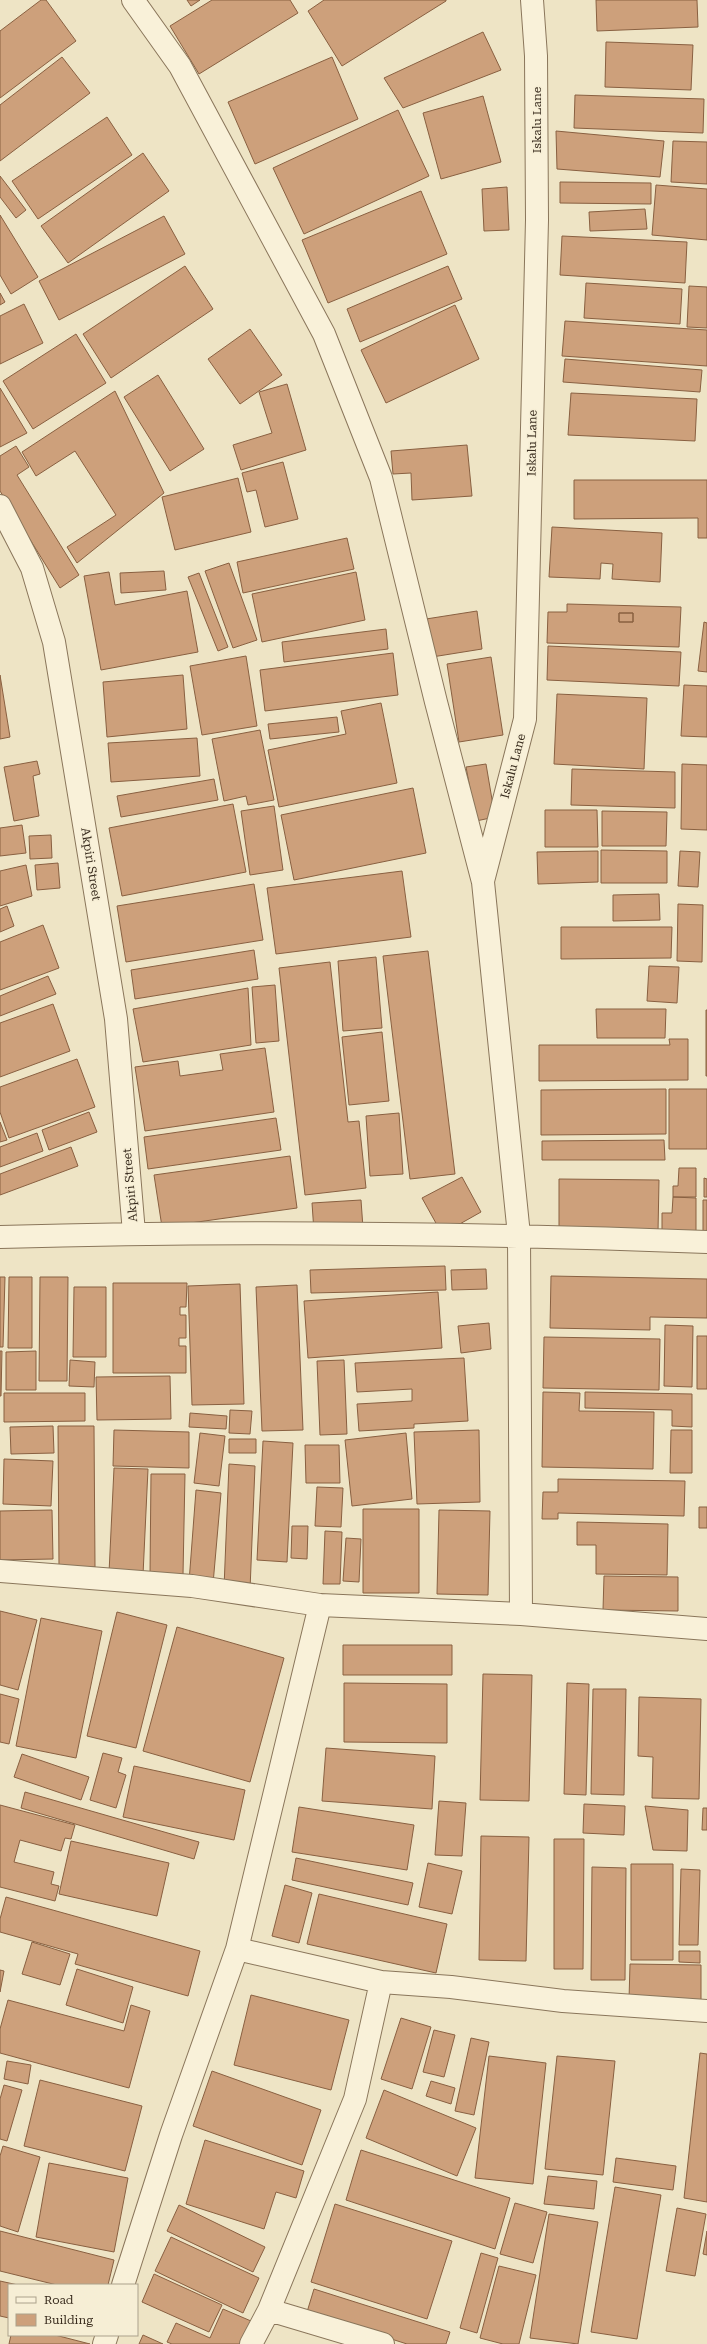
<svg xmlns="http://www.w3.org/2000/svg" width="707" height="2344" font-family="'Roboto Serif',serif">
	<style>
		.building { fill: #cda07b; stroke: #896041; fill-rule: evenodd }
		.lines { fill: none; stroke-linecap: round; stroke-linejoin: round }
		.street-casing { stroke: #8a765b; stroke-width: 24 }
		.street { stroke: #f9f1d9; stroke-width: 22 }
		.labels { text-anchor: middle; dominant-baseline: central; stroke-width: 3; stroke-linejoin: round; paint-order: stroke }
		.street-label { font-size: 12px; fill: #3a2d1f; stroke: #f6eed5 }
	</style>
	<rect width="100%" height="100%" fill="#eee4c5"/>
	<path class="building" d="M41 0H46L76 41 0 98V31Z
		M187 0H200L191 6Z
		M212 0H290L298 13 199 74 170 26Z
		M324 0H446V1L342 66 308 11Z
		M596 0H697L698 27 597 31Z
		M483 32 501 70 403 108 384 78Z
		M606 42 693 45 691 90 605 87Z
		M62 57 90 93 0 161V105Z
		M332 57 358 119 255 164 228 102Z
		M575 95 704 99 703 133 574 128Z
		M483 96 501 162 441 179 423 113Z
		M398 110 429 176 304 234 273 168Z
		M107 117 132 155 38 219 12 181Z
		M556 131 664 141 660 177 557 169Z
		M673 141 707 142V184L671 182Z
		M143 153 169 191 68 263 41 226Z
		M0 176 26 210 16 218 0 197Z
		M560 182 651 183V204L560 203Z
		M656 185 707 189V240L652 235Z
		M507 187 509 230 484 231 482 189Z
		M421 191 447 254 328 303 302 240Z
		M645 209 647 229 590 231 589 212Z
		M0 215 38 277 11 294 0 275Z
		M164 216 185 254 59 320 39 281Z
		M562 236 687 242 685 283 560 275Z
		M185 266 213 309 111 378 83 334Z
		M448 266 462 299 360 342 347 309Z
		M586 283 682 289 680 324 584 318Z
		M689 286 707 287V328L687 327Z
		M0 293 5 302 0 305Z
		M24 304 43 343 0 364V316Z
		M455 305 479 359 386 403 361 350Z
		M565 321 707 330V366L562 356Z
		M250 329 282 375 240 404 208 359Z
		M76 334 106 383 33 429 3 381Z
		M565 359 702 370 700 392 563 382Z
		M158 375 204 449 170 471 124 397Z
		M287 384 306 450 241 470 233 445 272 433 259 392Z
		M0 388 27 433 0 447Z
		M115 391 164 493 77 563 67 547 116 515 75 451 36 476 22 452Z
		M571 393 697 399 695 441 568 435Z
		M467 445 472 496 412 500 411 473 393 474 391 451Z
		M16 446 29 467 17 475 79 575 60 588 0 491V456Z
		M283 462 298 519 265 527 256 490 247 492 242 473Z
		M238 478 251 532 175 550 162 497Z
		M574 480H707V538H698V518L574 519Z
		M552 527 662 533 660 582 612 579 613 564 601 563 600 579 549 577Z
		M347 538 354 569 243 593 237 562Z
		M229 563 257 640 233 648 205 571Z
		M164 571 166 590 121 593 120 573Z
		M109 572 115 605 187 591 198 652 101 670 84 576Z
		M356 572 365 620 262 642 252 594Z
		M199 573 228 647 218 651 188 577Z
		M567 604 681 607 679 647 547 643 548 612H567ZM619 613H633V622H619Z
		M477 611 482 649 432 657 426 619Z
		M619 613H633V622H619Z
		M704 622 707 623V672L698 671Z
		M386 629 388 649 284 662 282 642Z
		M548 646 681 652 679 686 547 680Z
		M393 653 398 695 265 711 260 670Z
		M246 656 257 726 202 735 190 666Z
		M491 657 503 735 459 742 447 664Z
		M0 675 10 737 0 739Z
		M183 675 187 729 107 737 103 682Z
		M684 685 707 686V737L681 736Z
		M557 694 647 698 644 769 554 764Z
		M381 703 397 783 279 807 268 750 346 734 341 711Z
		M337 717 339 732 270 739 268 724Z
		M260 730 274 800 248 805 246 796 224 801 212 739Z
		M197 738 200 776 111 782 108 743Z
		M37 761 40 774 33 776 39 816 14 821 4 767Z
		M486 764 495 817 476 821 466 767Z
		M682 764 707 765V830L681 829Z
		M572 769 675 772V808L571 805Z
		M214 779 218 800 121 817 117 796Z
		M413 788 426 853 294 880 281 815Z
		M233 804 246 872 122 896 109 828Z
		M274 806 283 870 250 875 241 811Z
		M545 810H597L598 847H545Z
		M602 811 667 812 666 846H602Z
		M22 825 26 853 0 856V828Z
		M51 835 52 858 30 859 29 836Z
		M601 850 667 851V883H601Z
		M598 851V882L538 884 537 852Z
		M680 851 700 852 698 887 678 886Z
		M58 863 60 888 37 890 35 865Z
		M26 865 32 896 0 906V871Z
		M402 871 411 937 276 954 267 888Z
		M254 884 263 940 126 962 117 906Z
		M659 894 660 920 613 921V895Z
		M678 904 703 905 702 962 677 961Z
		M7 906 14 926 0 932V909Z
		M43 925 59 968 0 990V942Z
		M561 927H672L671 958 561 959Z
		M254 950 258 979 135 999 131 970Z
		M428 951 455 1174 410 1179 383 956Z
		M376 957 382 1028 343 1031 338 961Z
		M330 962 348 1122 359 1121 366 1188 305 1195 279 968Z
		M649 966 679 967 677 1003 647 1001Z
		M48 976 56 994 0 1016V996Z
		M275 985 279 1041 256 1043 252 987Z
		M248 988 251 1045 143 1062 133 1009Z
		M53 1004 70 1051 0 1077V1023Z
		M596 1009H666L665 1038H597Z
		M706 1010H707V1076H706Z
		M382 1032 389 1101 349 1105 342 1037Z
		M669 1039H688V1080L539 1081V1045H670Z
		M265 1048 274 1112 145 1131 135 1067 178 1061 180 1076 223 1070 220 1054Z
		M77 1059 95 1107 9 1138 0 1112V1087Z
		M666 1089V1134L541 1135V1090Z
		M669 1089H707V1149H669Z
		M89 1112 97 1132 49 1150 42 1130Z
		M399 1113 403 1174 370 1176 366 1116Z
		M276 1118 281 1150 148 1169 144 1137Z
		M0 1122 7 1140 0 1142Z
		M37 1133 43 1151 0 1167V1147Z
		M664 1140 665 1160H542V1141Z
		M71 1147 78 1166 0 1195V1174Z
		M290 1156 297 1208 162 1227 154 1175Z
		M679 1168H696V1197H673V1186H678Z
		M462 1177 481 1212 442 1234 422 1198Z
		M704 1178 707 1179V1197H704Z
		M559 1179 659 1180 658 1232H559Z
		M673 1197 696 1198V1238L662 1237V1213H672Z
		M361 1200 363 1228 314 1232 312 1203Z
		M703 1200H707V1233H703Z
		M445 1266 446 1290 311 1293 310 1270Z
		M486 1269 487 1289 452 1290 451 1270Z
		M551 1276 707 1279V1318L650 1317V1330L550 1328Z
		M0 1277H5L3 1347H0Z
		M9 1277H32V1348H8Z
		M40 1277H68L67 1381H39Z
		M113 1283H187L186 1307H180V1315H186V1338H179V1346H186V1373H113Z
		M240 1284 244 1404 192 1405 188 1286Z
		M297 1285 303 1430 262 1431 256 1287Z
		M74 1287H106V1357H73Z
		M438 1292 442 1348 308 1358 304 1301Z
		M489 1323 491 1349 461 1353 458 1326Z
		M665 1325 693 1326 692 1387 664 1386Z
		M697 1336H707V1389H697Z
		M544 1337 660 1339 659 1390 543 1388Z
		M0 1351H2L1 1396H0Z
		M36 1351V1390H6V1352Z
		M464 1358 468 1421 414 1424V1428L359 1431 357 1404 412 1401V1389L357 1392 355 1363Z
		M70 1360 95 1362 94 1387 69 1386Z
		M344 1360 347 1434 320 1435 317 1361Z
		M170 1376 171 1419 97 1420 96 1377Z
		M543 1392 580 1393 579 1411 654 1412 653 1469 542 1467Z
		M585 1392 692 1394V1427L672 1426V1410L585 1408Z
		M4 1393H85V1421L4 1422Z
		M230 1410 252 1411 250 1434 229 1433Z
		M190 1413 227 1416 226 1429 189 1427Z
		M53 1426 54 1453 11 1454 10 1427Z
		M58 1426H94L95 1567H59Z
		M114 1430 189 1432V1468L113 1466Z
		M479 1430 480 1502 417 1504 414 1432Z
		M671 1430H692V1473H670Z
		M200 1433 225 1436 219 1486 194 1483Z
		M406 1433 412 1499 352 1506 345 1440Z
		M229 1439H256V1453H229Z
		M263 1441 293 1443 287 1562 257 1560Z
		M305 1445H339L340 1483H306Z
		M4 1459 53 1461 51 1506 3 1504Z
		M229 1464 255 1466 250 1590 224 1588Z
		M114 1468 148 1469 143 1575 109 1573Z
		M151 1474H185L183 1575H150Z
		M558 1479 685 1481 684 1516 558 1513V1519H542L543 1492H558Z
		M317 1487 343 1488 341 1527 315 1526Z
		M196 1490 221 1493 213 1584 189 1582Z
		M699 1507H707V1528H699Z
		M363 1509H419V1593H363Z
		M52 1510 53 1559 0 1560V1511Z
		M439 1510 490 1511 488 1595 437 1594Z
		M577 1522 668 1524 667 1575 596 1574V1545H577Z
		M292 1526H308L307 1559 291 1558Z
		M325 1531 342 1532 340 1584H323Z
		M346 1538 361 1539 359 1582 343 1581Z
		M604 1576 678 1577V1611L603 1610Z
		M0 1611 37 1620 18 1690 0 1685Z
		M117 1612 167 1625 136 1748 87 1736Z
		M41 1618 102 1631 76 1758 16 1746Z
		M177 1627 284 1658 250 1782 143 1751Z
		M343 1645H452V1675H343Z
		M483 1674 532 1675 529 1801 480 1800Z
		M344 1683 447 1684V1743L344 1742Z
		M567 1683 589 1684 586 1795 564 1794Z
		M593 1689H626L624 1795 591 1794Z
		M0 1694 19 1699 9 1744 0 1742Z
		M639 1697 701 1699 699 1799 652 1798 653 1757 638 1756Z
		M326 1748 435 1756 432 1809 322 1801Z
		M103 1753 122 1758 118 1772 126 1775 116 1808 90 1800Z
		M22 1754 89 1777 81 1800 14 1777Z
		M134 1766 245 1790 234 1840 123 1817Z
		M25 1792 199 1842 194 1859 21 1808Z
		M439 1801 466 1803 462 1856 435 1855Z
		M584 1804 625 1806 624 1835 583 1833Z
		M0 1805 75 1825 71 1839 65 1838 61 1851 20 1840 14 1862 54 1872 51 1884 59 1886 55 1901 0 1887Z
		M645 1806 688 1810 687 1851 653 1850Z
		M299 1807 414 1825 407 1870 292 1852Z
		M703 1808H707V1830H702Z
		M481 1836 529 1837 526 1961 479 1960Z
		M554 1839H584L583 1969H554Z
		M71 1841 169 1863 157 1916 59 1894Z
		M296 1858 413 1883 408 1905 292 1880Z
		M428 1863 462 1871 452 1914 419 1907Z
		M631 1864H673V1960H631Z
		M592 1867 626 1868 625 1980H591Z
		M681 1869 700 1870 698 1945H679Z
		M285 1885 312 1893 299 1943 272 1936Z
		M319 1894 447 1924 436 1973 307 1944Z
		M6 1897 200 1951 188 1996 75 1964 78 1954 0 1932V1919Z
		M32 1942 70 1954 60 1985 22 1974Z
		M679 1951H700V1963L679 1962Z
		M630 1964 701 1965V2001L629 2000Z
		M77 1969 133 1987 123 2023 66 2005Z
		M0 1970 4 1971 0 1992Z
		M251 1995 349 2020 331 2090 234 2065Z
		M8 2000 124 2031 131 2005 150 2011 129 2088 0 2053V2029Z
		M401 2018 431 2027 412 2089 381 2079Z
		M434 2030 455 2035 444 2077 423 2072Z
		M471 2038 489 2042 474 2115 455 2111Z
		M700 2053 707 2054V2202L684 2198Z
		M489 2056 546 2063 533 2184 475 2178Z
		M557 2056 615 2061 603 2175 545 2169Z
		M7 2061 31 2065 28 2084 4 2079Z
		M212 2071 321 2110 302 2165 193 2126Z
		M40 2080 142 2106 125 2171 24 2146Z
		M431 2081 455 2088 451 2104 426 2096Z
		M4 2085 22 2090 7 2141 0 2139V2099Z
		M384 2090 476 2128 457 2176 366 2138Z
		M205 2140 304 2171 296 2198 276 2192 264 2229 186 2204Z
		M3 2146 40 2157 18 2232 0 2226V2156Z
		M361 2150 510 2198 495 2249 346 2200Z
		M616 2158 676 2166 673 2190 613 2182Z
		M49 2163 128 2178 114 2252 36 2237Z
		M548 2176 597 2181 594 2209 544 2204Z
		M615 2187 661 2195 637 2339 591 2332Z
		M515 2203 547 2212 533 2263 500 2254Z
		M335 2204 452 2241 427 2319 311 2282Z
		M179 2205 265 2247 253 2272 167 2231Z
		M677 2208 706 2214 695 2276 666 2271Z
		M549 2214 598 2222 578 2344 530 2338Z
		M0 2231 114 2260 108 2285H57L0 2271Z
		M707 2231V2255L703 2254Z
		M171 2237 259 2278 243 2313 155 2271Z
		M481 2253 498 2258 477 2333 460 2328Z
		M499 2266 536 2275 519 2344H503L480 2338Z
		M154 2274 222 2305 209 2332 142 2302Z
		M0 2281 18 2285H9V2318L0 2316Z
		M314 2289 450 2332 446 2344H407L307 2312Z
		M223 2309 251 2321 240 2344H172L167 2342 176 2323 210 2338Z
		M11 2335H55L90 2344H9Z
		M143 2335 163 2344H139Z"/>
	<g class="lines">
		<g class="street-casing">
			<path id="street" d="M133 0 180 66 324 334 381 478 436 702 483 882 519 1235 521 1614
				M0 506 32 568 54 642 116 1019 134 1233
				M483 881 525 719 537 220 536 56 532 0
				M0 1237C236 1230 471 1233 707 1242
				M0 1571 192 1586 320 1605 521 1614 707 1629
				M237 1949 381 1982 451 1987 563 2001 707 2011
				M123 2285 171 2135 237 1949 320 1605
				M269 2310 383 2344
				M104 2344 107 2335
				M251 2344 269 2310 355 2099 381 1982"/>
		</g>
		<use href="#street" class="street"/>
	</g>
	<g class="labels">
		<g class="street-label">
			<text transform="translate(537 120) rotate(-90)">Iskalu Lane</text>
			<text transform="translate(532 443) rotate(-89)">Iskalu Lane</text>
			<text transform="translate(513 766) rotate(-75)">Iskalu Lane</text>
			<text transform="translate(91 864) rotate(81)">Akpiri Street</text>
			<text transform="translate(130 1185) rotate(-95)">Akpiri Street</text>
		</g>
	</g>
	<rect x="8" y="2284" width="130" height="52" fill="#f6eed5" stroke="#aba18c"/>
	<rect x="16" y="2297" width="20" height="6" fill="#f9f1d9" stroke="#aba18c"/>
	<text x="44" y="2304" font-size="12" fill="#3a2d1f">Road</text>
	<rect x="16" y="2314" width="20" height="12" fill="#cda07b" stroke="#aba18c"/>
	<text x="44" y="2324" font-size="12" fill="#3a2d1f">Building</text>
</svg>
